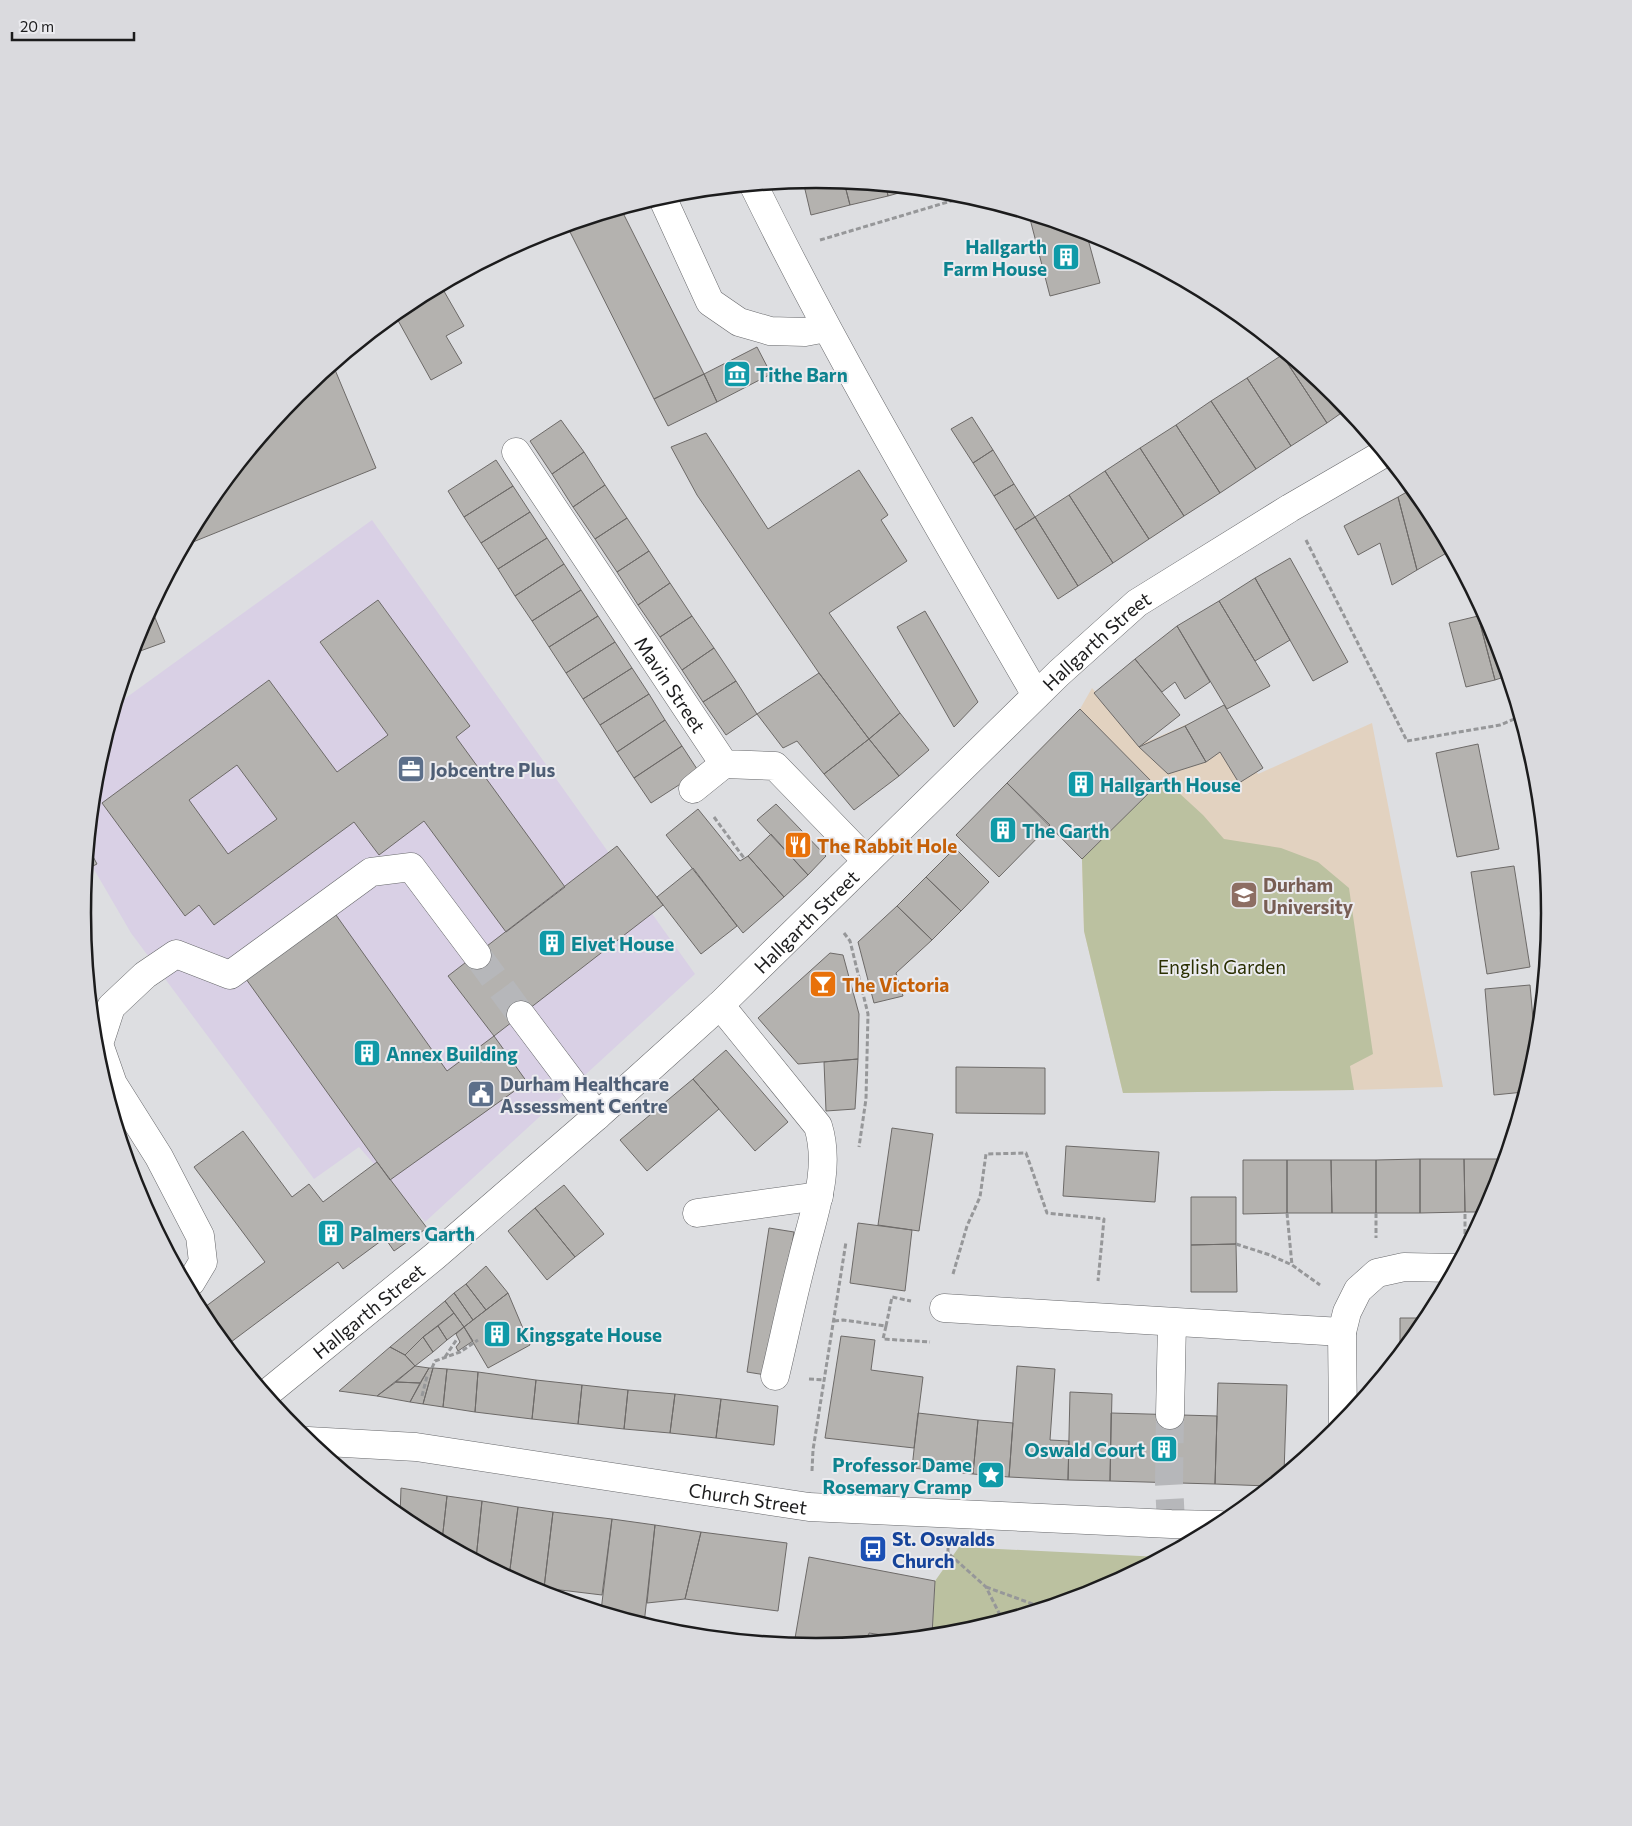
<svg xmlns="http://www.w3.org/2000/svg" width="1632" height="1826" font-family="Commissioner,sans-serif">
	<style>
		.commercial { fill: #d9d0e5 }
		.education { fill: #e2d2c0 }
		.green { fill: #bbc1a0 }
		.building { fill: #b4b2af; stroke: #6d6a68; fill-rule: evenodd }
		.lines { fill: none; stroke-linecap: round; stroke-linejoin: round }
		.minor-tunnel { stroke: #b6b7ba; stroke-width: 28; stroke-dasharray: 28 14; stroke-linecap: butt }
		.minor-casing { stroke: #67686b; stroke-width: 29 }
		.path { stroke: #969799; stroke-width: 3; stroke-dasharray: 5 2.5; stroke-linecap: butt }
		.minor { stroke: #fff; stroke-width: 28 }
		.labels { text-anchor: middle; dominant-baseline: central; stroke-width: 4; stroke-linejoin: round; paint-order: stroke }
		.culture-label { font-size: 19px; font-weight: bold; fill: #0d838f; stroke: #ebebef; text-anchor: start }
		.street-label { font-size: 19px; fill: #1c1c1d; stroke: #ebebef }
		.service-label { font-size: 19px; font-weight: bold; fill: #4e5e75; stroke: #ebebef; text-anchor: start }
		.food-label { font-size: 19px; font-weight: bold; fill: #c56008; stroke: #ebebef; text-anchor: start }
		.education-label { font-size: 19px; font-weight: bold; fill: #785e54; stroke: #ebebef; text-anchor: start }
		.park-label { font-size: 19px; fill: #2b3002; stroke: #ebebef }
		.transit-label { font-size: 19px; font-weight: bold; fill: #164399; stroke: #ebebef; text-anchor: start }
		.rim { fill: none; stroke: #1c1c1d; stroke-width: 2.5 }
	</style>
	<rect width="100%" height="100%" fill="#dddee1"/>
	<path class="commercial" d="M372 520 695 974 425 1222 359 1147 314 1179 131 933 88 859 97 770 116 705Z"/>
	<path class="education" d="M1092 688 1142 744 1217 711 1258 774 1372 723 1443 1087 1354 1090 1123 1093 1084 931 1082 859 1011 785 1007 783 1080 709Z"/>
	<path class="green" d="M1166 781 1203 815 1224 839 1281 848 1318 862 1349 888 1373 1054 1350 1066 1354 1090 1123 1093 1084 931 1082 859 1155 786Z
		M959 1547 1160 1557 1096 1591 959 1632 932 1635 935 1581Z"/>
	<path class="building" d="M816 180 844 182 850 205 811 215 803 181Z
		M844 182 886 186 888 196 850 205Z
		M886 186 913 189 888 196Z
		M621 209 704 374 654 399 567 226Z
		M1029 215 1086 232 1100 283 1050 296Z
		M441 286 464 326 446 336 462 363 431 380 395 315 409 303Z
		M757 347 771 374 717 402 704 374Z
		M1285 353 1335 395 1347 409 1327 423 1282 355Z
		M1282 355 1327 423 1291 446 1247 378Z
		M333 365 376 468 188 544 187 542 206 505 298 394Z
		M704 374 717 402 668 426 654 399Z
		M1247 378 1291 446 1256 469 1211 401Z
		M1211 401 1256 469 1220 493 1176 425Z
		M972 417 993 450 973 463 951 429Z
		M561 420 584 452 552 474 530 441Z
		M1176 425 1220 493 1184 516 1140 448Z
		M706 433 768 529 859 470 888 515 881 520 907 561 829 613 900 713 869 739 819 673 697 495 671 447Z
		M1140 448 1184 516 1149 539 1105 471Z
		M993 450 1014 484 994 496 973 463Z
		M584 452 605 485 573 507 552 474Z
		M496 460 513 486 464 517 448 491Z
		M1105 471 1149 539 1113 563 1069 495Z
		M1014 484 1035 517 1015 530 994 496Z
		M605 485 627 518 595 539 573 507Z
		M513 486 530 512 481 543 464 517Z
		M1412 489 1426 506 1450 551 1417 570 1398 497Z
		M1069 495 1113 563 1078 586 1035 517Z
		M1398 497 1417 570 1392 585 1380 543 1358 555 1344 526Z
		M530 512 547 538 498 569 481 543Z
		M1035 517 1078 586 1058 599 1015 530Z
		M627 518 649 551 617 572 595 539Z
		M547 538 564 564 515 596 498 569Z
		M649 551 670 583 638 605 617 572Z
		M1290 558 1348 662 1313 681 1255 578Z
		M564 564 581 590 532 621 515 596Z
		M1255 578 1290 640 1255 661 1219 601Z
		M670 583 692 616 660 637 638 605Z
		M581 590 598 616 549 647 532 621Z
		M378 600 470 726 456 737 565 887 506 932 424 821 379 855 354 822 214 925 199 905 185 916 102 803 269 680 337 772 388 735 320 642ZM237 765 277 819 228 854 189 800Z
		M1219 601 1270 686 1227 709 1177 626Z
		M151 608 165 642 132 654 138 632Z
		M925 611 978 702 954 727 897 627Z
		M1484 614 1494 633 1507 676 1495 680 1478 616Z
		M598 616 615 642 566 673 549 647Z
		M692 616 714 648 682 670 660 637Z
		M1478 616 1495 680 1466 687 1449 623Z
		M1177 626 1210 682 1185 699 1175 682 1162 692 1135 659Z
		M615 642 632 668 583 699 566 673Z
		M714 648 736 681 703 702 682 670Z
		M1135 659 1180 715 1139 747 1094 693Z
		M632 668 649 694 600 725 583 699Z
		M819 673 869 739 824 774 797 741 783 748 757 714Z
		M736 681 757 714 726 735 703 702Z
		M649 694 665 720 617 752 600 725Z
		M1224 705 1263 768 1239 783 1220 752 1206 762 1185 726Z
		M1080 709 1156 786 1082 859 1007 783Z
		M900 713 929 750 899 776 869 739Z
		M665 720 682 746 634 778 617 752Z
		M1185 726 1206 762 1168 774 1139 747Z
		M869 739 899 776 854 810 824 774Z
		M1478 744 1499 849 1457 857 1436 753Z
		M682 746 699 772 651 803 634 778Z
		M1007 783 1050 825 999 877 956 835Z
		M776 804 826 856 808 875 757 820Z
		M698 809 740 861 748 856 784 897 743 933 666 835Z
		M771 834 808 875 784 897 748 856Z
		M617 846 663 905 494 1036 448 976Z
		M955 848 989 882 961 911 926 877Z
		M89 849 97 864 87 869Z
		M1514 866 1530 967 1487 974 1471 872Z
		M693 868 737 926 701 954 657 897Z
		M926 877 961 911 932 940 897 906Z
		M897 906 932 940 896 973 903 996 874 1003 858 942Z
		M336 915 447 1071 494 1036 527 1082 390 1180 246 979Z
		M830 953 843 955 859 1014 858 1059 798 1064 758 1018Z
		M1530 985 1536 1053 1524 1092 1494 1095 1485 989Z
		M726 1050 788 1122 755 1151 693 1079Z
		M858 1059 855 1109 826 1111 824 1062Z
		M956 1067 1045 1068V1114L956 1113Z
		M693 1079 719 1109 647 1171 620 1140Z
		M892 1128 933 1134 919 1231 878 1225Z
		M243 1131 292 1197 309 1184 323 1202 377 1162 427 1228 394 1251 385 1238 343 1269 338 1262 227 1345 206 1320 201 1310 265 1262 194 1167Z
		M1066 1146 1159 1152 1155 1202 1063 1196Z
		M1420 1159H1464L1465 1212 1420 1213Z
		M1420 1159V1213H1376V1160Z
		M1464 1159H1504L1494 1194 1484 1212H1465Z
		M1243 1160H1287V1213L1243 1214Z
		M1287 1160H1331L1332 1213H1287Z
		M1331 1160H1376V1213H1332Z
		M564 1185 604 1234 575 1257 535 1208Z
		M1191 1197H1236V1244L1191 1245Z
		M535 1208 575 1257 547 1280 508 1231Z
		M858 1223 912 1230 905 1291 850 1283Z
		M769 1228 794 1232 772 1376 747 1372Z
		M1236 1244 1237 1292H1191V1245Z
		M486 1266 508 1293 486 1310 466 1284Z
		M466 1284 486 1310 473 1320 454 1293Z
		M454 1293 473 1320 464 1327 445 1301Z
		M508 1293 530 1345 488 1368 464 1327Z
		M445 1301 454 1313 423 1337 405 1355 390 1347Z
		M454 1313 464 1327 447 1340 438 1326Z
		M1400 1318H1427L1400 1352Z
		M438 1326 447 1340 433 1352 423 1337Z
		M464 1327 473 1341 458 1351 456 1347 460 1342 456 1334Z
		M841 1336 875 1340 871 1370 923 1377 914 1448 825 1438Z
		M423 1337 433 1352 415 1366 405 1355Z
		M390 1347 405 1355 415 1366 377 1396 339 1391Z
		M415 1366 429 1368 420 1383 396 1382Z
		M1017 1366 1055 1369 1050 1440 1069 1441 1068 1480 1009 1477Z
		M429 1368H433L423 1404 410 1402Z
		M433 1368 447 1369 443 1407 423 1404Z
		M447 1369 478 1372 475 1412 443 1407Z
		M478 1372 536 1380 532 1419 475 1412Z
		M536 1380 582 1385 578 1424 532 1419Z
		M396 1382 420 1383 410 1402 377 1396Z
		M1218 1383 1287 1385 1284 1473 1268 1486 1215 1484Z
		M582 1385 628 1390 624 1429 578 1424Z
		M628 1390 675 1394 670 1433 624 1429Z
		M1070 1392 1112 1394 1110 1481 1068 1480Z
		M675 1394 721 1399 716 1438 670 1433Z
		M721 1399 778 1406 774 1445 716 1438Z
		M918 1413 978 1420 973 1474 912 1468Z
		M1111 1413 1217 1416 1215 1484 1110 1481Z
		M978 1420 1013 1423 1009 1477 973 1474Z
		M401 1488 447 1496 442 1541 408 1523 400 1516Z
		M447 1496 482 1501 476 1559 442 1541Z
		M482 1501 518 1507 509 1577 476 1559Z
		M518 1507 553 1512 544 1588 525 1585 509 1577Z
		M553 1512 612 1519 602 1595 544 1588Z
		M612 1519 655 1525 644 1624 601 1611Z
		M655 1525 701 1532 685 1599 647 1603Z
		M701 1532 787 1543 778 1611 685 1599Z
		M809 1557 935 1581 932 1635 902 1638 869 1633 868 1641 816 1646 794 1644Z"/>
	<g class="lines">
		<path class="minor-tunnel" d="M477 955 521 1015
			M1170 1415 1169 1483 1171 1524"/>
		<g class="minor-casing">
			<g id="minor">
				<path d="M754 186C839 360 939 527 1036 695"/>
				<path d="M662 197 710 302 739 322 770 331 805 332 826 328"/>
				<path id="s1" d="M516 452 724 764 775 766 867 861"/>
				<path d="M693 789 724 764"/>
				<path d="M720 1005 818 1126C832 1171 812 1217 802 1261 792 1299 784 1338 775 1376"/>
				<path d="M521 1015 597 1116"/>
				<path d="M697 1213 819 1196"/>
				<path d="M187 1285 191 1282 203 1262 200 1236 159 1157 113 1084 99 1044 111 1007 145 975 176 954 230 975 371 872 411 867 477 955"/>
				<path d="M944 1308 1342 1332"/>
				<path id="s2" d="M266 1394 435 1256 597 1116 720 1005 1059 673 1137 603 1290 508 1383 454"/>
				<path d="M1170 1415 1172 1323"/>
				<path d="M1343 1422 1342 1332 1347 1312 1358 1290 1377 1273 1404 1267 1454 1268"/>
				<path id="s3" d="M308 1441 416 1447 809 1507 1171 1524 1220 1525"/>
			</g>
		</g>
		<path class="path" d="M820 240 968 196
			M1306 540 1407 741 1500 725 1519 717
			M714 817 744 858
			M844 933 850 941 868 1014 866 1099 859 1147
			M1287 1213 1292 1265 1320 1285
			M1376 1213V1238
			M1465 1234V1212
			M1236 1244 1270 1255 1292 1265
			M953 1274 967 1226 980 1197 986 1154 1026 1153 1047 1213 1104 1219 1098 1281
			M834 1321 843 1320 886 1326 892 1297 911 1301
			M886 1326 883 1339 930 1342
			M445 1357 457 1339
			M432 1368 435 1361 460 1352 478 1340
			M809 1379 824 1380
			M422 1396 427 1376
			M812 1471 813 1450 846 1242
			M948 1548V1553L986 1587 1002 1619
			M986 1587 1041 1607"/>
		<use href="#minor" class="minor"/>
	</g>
	<defs>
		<g id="building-square" transform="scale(1.4375)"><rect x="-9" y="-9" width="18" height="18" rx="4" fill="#0f9aa8" stroke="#ebebef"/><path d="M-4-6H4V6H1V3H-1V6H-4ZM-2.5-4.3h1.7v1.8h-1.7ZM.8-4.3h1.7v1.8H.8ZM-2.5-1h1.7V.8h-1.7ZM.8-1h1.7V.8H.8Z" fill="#fff"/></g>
		<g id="museum-square" transform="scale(1.4375)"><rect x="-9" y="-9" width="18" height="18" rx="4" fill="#0f9aa8" stroke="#ebebef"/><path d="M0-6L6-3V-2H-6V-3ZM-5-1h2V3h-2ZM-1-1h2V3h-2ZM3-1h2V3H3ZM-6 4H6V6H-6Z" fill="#fff"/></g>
		<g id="office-square" transform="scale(1.4375)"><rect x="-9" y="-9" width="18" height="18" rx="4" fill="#5c6f8a" stroke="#ebebef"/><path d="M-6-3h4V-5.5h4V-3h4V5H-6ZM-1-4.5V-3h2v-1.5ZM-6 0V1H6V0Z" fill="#fff"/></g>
		<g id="restaurant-square" transform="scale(1.4375)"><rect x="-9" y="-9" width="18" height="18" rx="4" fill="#e8710a" stroke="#ebebef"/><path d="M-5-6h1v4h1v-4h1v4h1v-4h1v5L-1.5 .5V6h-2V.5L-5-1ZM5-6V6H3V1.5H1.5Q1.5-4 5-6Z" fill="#fff"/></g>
		<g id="university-square" transform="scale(1.4375)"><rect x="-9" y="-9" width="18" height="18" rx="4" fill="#8d6e63" stroke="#ebebef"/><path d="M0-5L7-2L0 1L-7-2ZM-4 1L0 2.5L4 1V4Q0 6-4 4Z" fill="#fff"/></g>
		<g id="bar-square" transform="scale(1.4375)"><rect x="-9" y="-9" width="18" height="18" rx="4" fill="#e8710a" stroke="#ebebef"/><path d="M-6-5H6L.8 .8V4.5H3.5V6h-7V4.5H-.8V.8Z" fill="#fff"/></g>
		<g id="civic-square" transform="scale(1.4375)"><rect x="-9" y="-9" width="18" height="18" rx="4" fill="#5c6f8a" stroke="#ebebef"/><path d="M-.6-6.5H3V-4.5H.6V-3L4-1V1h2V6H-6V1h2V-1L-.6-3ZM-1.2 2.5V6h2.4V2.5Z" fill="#fff"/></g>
		<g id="sight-square" transform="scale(1.4375)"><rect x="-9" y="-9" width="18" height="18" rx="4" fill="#0f9aa8" stroke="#ebebef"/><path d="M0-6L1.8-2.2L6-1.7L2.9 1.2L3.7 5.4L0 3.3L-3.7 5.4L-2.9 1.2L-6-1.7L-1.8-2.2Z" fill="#fff"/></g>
		<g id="bus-square" transform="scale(1.4375)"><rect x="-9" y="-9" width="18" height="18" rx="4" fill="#1a4fb4" stroke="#ebebef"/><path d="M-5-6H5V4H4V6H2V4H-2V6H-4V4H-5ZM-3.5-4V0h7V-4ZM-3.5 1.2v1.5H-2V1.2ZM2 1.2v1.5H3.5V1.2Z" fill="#fff"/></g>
	</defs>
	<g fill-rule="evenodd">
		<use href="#building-square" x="1066" y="257"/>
		<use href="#museum-square" x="737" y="374"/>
		<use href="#office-square" x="411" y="769"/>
		<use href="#building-square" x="1081" y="784"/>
		<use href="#building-square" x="1003" y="830"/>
		<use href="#restaurant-square" x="798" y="845"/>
		<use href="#university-square" x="1244" y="895"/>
		<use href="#building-square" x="552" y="943"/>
		<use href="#bar-square" x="823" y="984"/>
		<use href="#building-square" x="367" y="1053"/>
		<use href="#civic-square" x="481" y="1094"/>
		<use href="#building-square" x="331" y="1233"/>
		<use href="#building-square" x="497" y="1334"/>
		<use href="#building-square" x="1164" y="1449"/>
		<use href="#sight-square" x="991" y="1475"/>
		<use href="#bus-square" x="873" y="1549"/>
	</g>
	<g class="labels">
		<g class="culture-label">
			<text x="1047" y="246" text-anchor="end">Hallgarth<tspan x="1047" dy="22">Farm House</tspan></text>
			<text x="756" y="374">Tithe Barn</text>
			<text x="1100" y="784">Hallgarth House</text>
			<text x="1022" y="830">The Garth</text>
			<text x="571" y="943">Elvet House</text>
			<text x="386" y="1053">Annex Building</text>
			<text x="350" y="1233">Palmers Garth</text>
			<text x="516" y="1334">Kingsgate House</text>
			<text x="1145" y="1449" text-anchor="end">Oswald Court</text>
			<text x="972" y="1464" text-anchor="end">Professor Dame<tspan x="972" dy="22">Rosemary Cramp</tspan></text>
		</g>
		<g class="street-label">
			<text stroke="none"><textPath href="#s2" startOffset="1122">Hallgarth Street</textPath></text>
			<text stroke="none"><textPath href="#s1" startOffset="279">Mavin Street</textPath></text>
			<text stroke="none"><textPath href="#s2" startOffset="718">Hallgarth Street</textPath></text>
			<text stroke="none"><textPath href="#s2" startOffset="132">Hallgarth Street</textPath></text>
			<text stroke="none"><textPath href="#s3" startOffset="444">Church Street</textPath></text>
		</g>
		<g class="service-label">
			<text x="430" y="769">Jobcentre Plus</text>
			<text x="500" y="1083">Durham Healthcare<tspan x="500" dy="22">Assessment Centre</tspan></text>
		</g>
		<g class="food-label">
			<text x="817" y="845">The Rabbit Hole</text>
			<text x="842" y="984">The Victoria</text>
		</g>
		<g class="education-label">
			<text x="1263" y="884">Durham<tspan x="1263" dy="22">University</tspan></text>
		</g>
		<g class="park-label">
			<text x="1222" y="966">English Garden</text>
		</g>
		<g class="transit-label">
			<text x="892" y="1538">St. Oswalds<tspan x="892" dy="22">Church</tspan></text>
		</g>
	</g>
	<path d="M0 0H1632V1826H0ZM91 913a725 725 0 1 1 1450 0a725 725 0 1 1-1450 0Z" fill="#dadade" fill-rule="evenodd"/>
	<path class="rim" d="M91 913a725 725 0 1 1 1450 0a725 725 0 1 1-1450 0Z"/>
	<path d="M12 32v8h122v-8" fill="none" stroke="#1c1c1d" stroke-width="2.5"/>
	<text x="20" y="32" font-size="15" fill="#1c1c1d" stroke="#ebebef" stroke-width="4" paint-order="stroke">20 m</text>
</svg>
